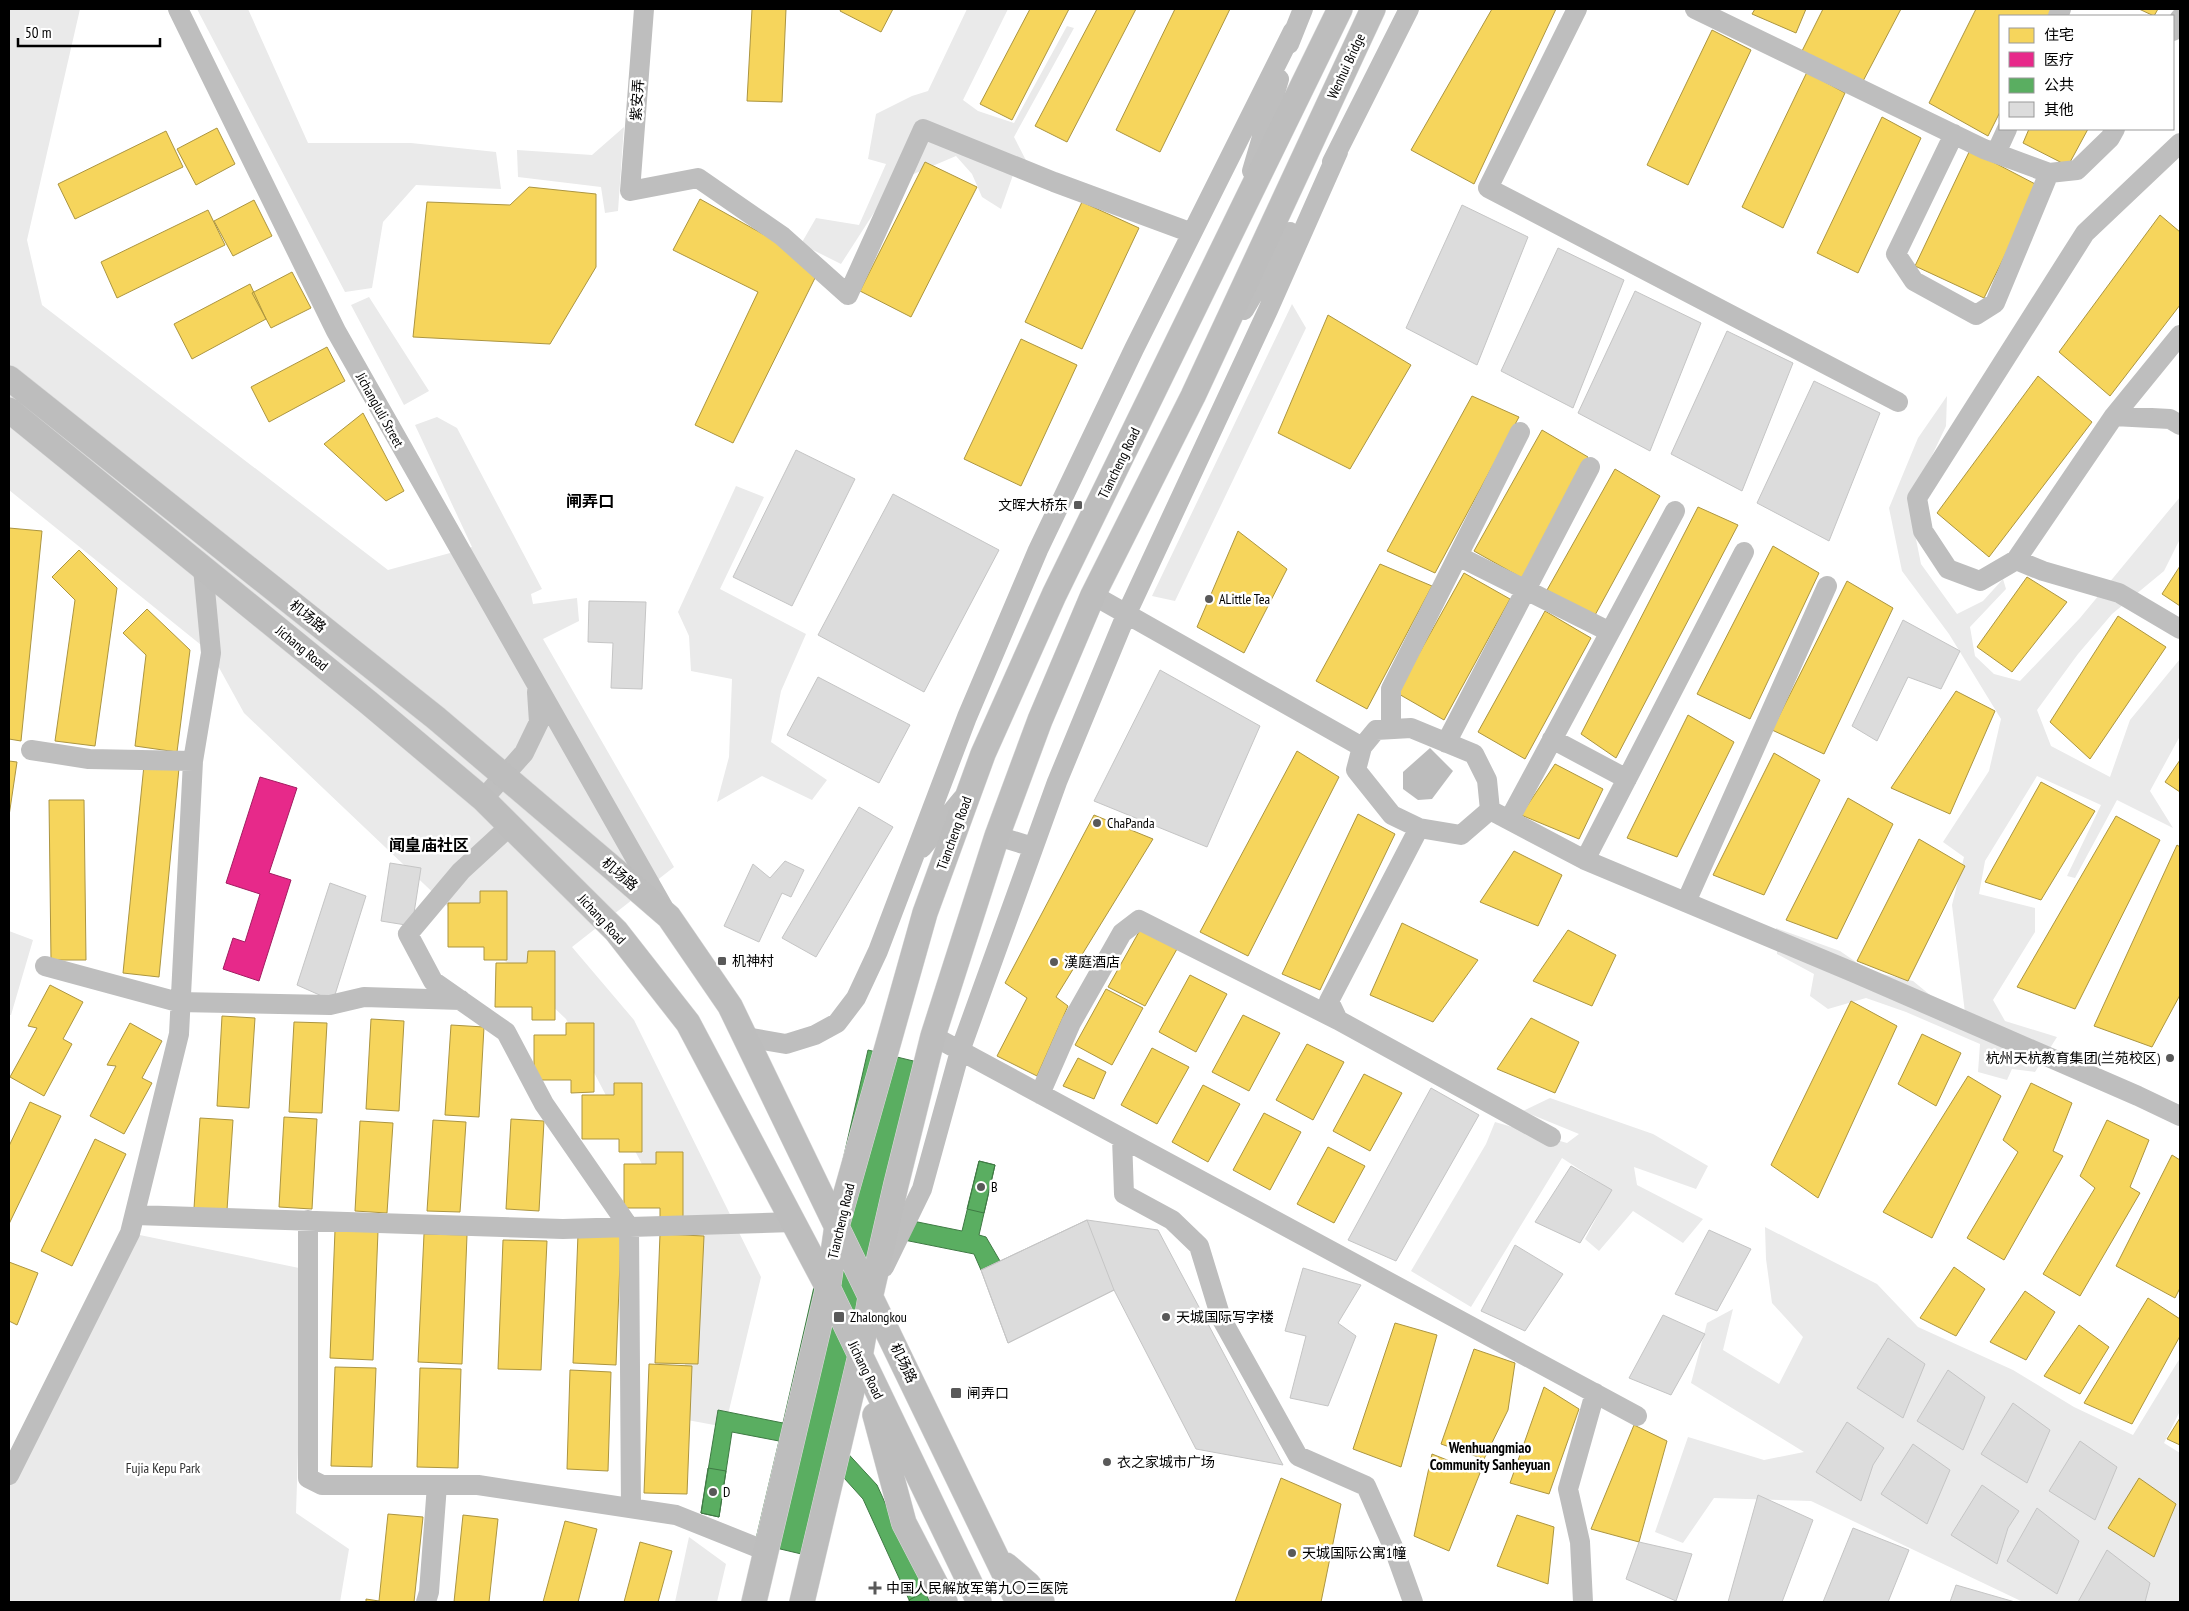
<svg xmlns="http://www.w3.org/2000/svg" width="2189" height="1611" font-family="'PT Sans Narrow','Noto Sans SC',sans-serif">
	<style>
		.green { fill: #eaeaea }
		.water { fill: #bcbcbc }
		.homes { fill: #f6d55c; stroke: #ac9540 }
		.health { fill: #e7298a; stroke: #a21d61 }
		.public { fill: #5aae61; stroke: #3f7a44 }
		.building { fill: #dcdcdc; stroke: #c5c5c5 }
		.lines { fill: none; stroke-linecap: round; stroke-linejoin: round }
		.major-casing { stroke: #dbdbdb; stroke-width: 26 }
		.minor { stroke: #bebebe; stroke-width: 20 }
		.major { stroke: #bdbdbd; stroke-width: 25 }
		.poi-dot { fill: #595959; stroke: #fff; stroke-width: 2 }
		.labels { text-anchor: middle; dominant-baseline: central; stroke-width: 5; stroke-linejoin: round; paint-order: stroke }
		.street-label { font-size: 14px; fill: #000; stroke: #fff }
		.poi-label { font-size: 14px; fill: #000; stroke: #fff; text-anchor: start }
		.park-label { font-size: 14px; fill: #2f2f2f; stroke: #fff }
		.neighbourhood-label { font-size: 15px; font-weight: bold; fill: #000; stroke: #fff }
		.quarter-label { font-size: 16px; font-weight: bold; fill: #000; stroke: #fff }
	</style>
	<rect width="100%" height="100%" fill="#fff"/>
	<path class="green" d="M9 9H80L27 240 42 305 388 570 472 547 415 425 437 417 457 428 542 589 531 594 533 604 577 598 579 621 543 639 674 867 572 947 634 1020 761 1277 725 1427 682 1419 691 1258 566 1019 244 713 211 653 9 490Z
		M197 9H248L308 143H411L496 152 501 189 416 185 383 222 372 288 345 292Z
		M967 9H1008L963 100 978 111 1014 123 1067 26 1074 28 1014 137 1033 174 1013 175 1001 209 982 197 972 174 956 156 909 176 877 208 841 264 801 244 816 218 859 225 886 164 868 159 876 114 912 96 928 91Z
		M624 127 618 211 605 213 601 187 518 177 517 150 592 155Z
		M369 297 429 391 404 405 351 305Z
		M1292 304 1306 328 1175 601 1152 596Z
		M1947 396 1946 426 1909 504 1921 564 1957 614 1983 601 2003 579 2006 589 1970 627 1975 656 1994 674 2020 681 2080 618 2180 497V539L2164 571 2112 614 2078 654 2037 710 2051 746 2110 777 2130 720 2180 659V736L2150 791 2173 828 2117 800 2075 878 2067 876 2101 805 2037 776 1985 861 1979 894 2035 908V932L1993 1000 2005 1021 2057 1037 2035 1072 2012 1069 2007 1080 1978 1072 1980 1044 1906 1012 1866 998 1828 1009 1810 996 1814 974 1777 954 1776 928 1840 951 1869 971 1913 981 1946 1008 1965 1013 1952 905 1964 857 1943 842 1989 771 2001 719 1949 634 1902 571 1889 508 1918 438Z
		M736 486 764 497 720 589 806 634 781 691 771 742 827 780 812 800 762 776 717 802 729 757 732 679 691 671 689 636 678 612Z
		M9 931 33 940 11 1015H9Z
		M1550 1098 1653 1134 1708 1166 1696 1189 1634 1167 1637 1185 1703 1219 1683 1243 1633 1211 1599 1251 1585 1239 1611 1190 1562 1158 1471 1307 1411 1271 1486 1144 1495 1122 1567 1143 1579 1134 1523 1111Z
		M1765 1227 1877 1284 1918 1327 2013 1370 2074 1407 2133 1435 2180 1358V1411L2164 1443 2180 1453V1602H2023L1811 1501 1714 1498 1683 1543 1655 1532 1688 1437 1764 1460 1804 1452 1691 1383 1707 1323 1733 1309 1723 1350 1779 1384 1803 1337 1772 1303 1766 1259Z
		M130 1233 304 1269 296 1513 349 1549 340 1602H9V1475Z
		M689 1537 726 1564 717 1602H675Z"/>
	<path class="water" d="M1430 748 1453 771 1432 799 1418 800 1403 789V772Z"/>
	<path class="homes" d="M752 9H786L782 102 747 101Z
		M841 9H893L881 32 840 11Z
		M1030 9H1069L1012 120 980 104Z
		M1097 9H1136L1067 142 1035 126Z
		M1175 9H1230L1160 152 1116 130Z
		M1492 9H1556L1474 184 1411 150Z
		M1755 9H1806L1796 33 1752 14Z
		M1823 9H1901L1862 83 1802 51Z
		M1976 9H2054L2050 16H2000V112L1988 136 1929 103Z
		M2139 9H2158L2154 16Z
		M1712 30 1751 50 1688 185 1647 165Z
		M1807 72 1845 93 1783 228 1742 207Z
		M1882 117 1921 138 1858 273 1817 253Z
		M217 128 235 164 196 185 177 149Z
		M2029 129H2088L2068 166 2023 143Z
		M166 131 183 167 75 219 58 184Z
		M1970 150 2039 186 1984 298 1915 266Z
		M925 162 977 187 911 317 860 291Z
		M529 187 596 194V267L550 344 413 337 427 202 510 205Z
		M700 199 786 247 815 278 733 443 695 425 758 292 673 250Z
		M254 200 272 236 233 256 214 221Z
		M1082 202 1139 228 1082 349 1025 322Z
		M208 210 225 245 117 298 101 262Z
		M2160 215 2180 232V305L2110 396 2059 352Z
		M292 272 311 308 271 328 252 293Z
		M250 284 266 319 192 359 174 324Z
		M1328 315 1411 365 1350 469 1278 433Z
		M1021 339 1077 365 1021 486 964 459Z
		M327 347 345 381 269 422 251 387Z
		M2038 376 2092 422 1989 557 1937 513Z
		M1472 396 1519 417 1435 573 1387 551Z
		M363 413 404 491 386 501 324 444Z
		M1542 430 1588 457 1522 578 1474 551Z
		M1615 469 1660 496 1594 617 1547 590Z
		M1698 507 1738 525 1616 758 1581 734Z
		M9 528 42 531 21 741 9 739Z
		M1238 531 1287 569 1244 653 1197 627Z
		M1773 546 1819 573 1750 719 1697 694Z
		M79 550 117 588 95 746 55 741 75 600 52 577Z
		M1380 564 1432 586 1367 709 1316 681Z
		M2180 566V606L2162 594Z
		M1464 573 1510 599 1444 720 1397 693Z
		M2027 577 2067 602 2012 672 1977 647Z
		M1847 581 1893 608 1824 754 1772 730Z
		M147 609 190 650 177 752 135 746 146 655 123 633Z
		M1545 611 1591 638 1525 759 1478 732Z
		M2118 616 2166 647 2090 759 2050 722Z
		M1956 691 1995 711 1950 814 1891 788Z
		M1688 715 1734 742 1677 857 1627 838Z
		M1297 751 1339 777 1248 956 1200 932Z
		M1774 753 1820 780 1764 895 1713 875Z
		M2180 760V792L2165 782Z
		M9 761 17 762 9 816Z
		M1555 764 1603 789 1579 839 1521 815Z
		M144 765 179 768 159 977 123 973Z
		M2041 782 2095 811 2041 900 1985 882Z
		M1848 798 1893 824 1837 939 1786 920Z
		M49 800H84L86 960H51Z
		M1358 814 1395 834 1320 990 1282 974Z
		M1094 815 1153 839 1056 997 1068 1006 1037 1076 997 1056 1027 998 1005 983Z
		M2116 816 2160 840 2075 1009 2017 987Z
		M1919 839 1965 866 1908 981 1857 961Z
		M2177 845 2180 847V995L2152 1047 2094 1026Z
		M1514 851 1562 875 1538 926 1480 902Z
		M480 891H507V960H484V947H448V903H480Z
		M1402 923 1478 960 1433 1022 1370 995Z
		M1140 930 1177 949 1145 1006 1108 987Z
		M1568 930 1616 955 1592 1006 1533 981Z
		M528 951H555V1020H532V1007H495L496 963H527Z
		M1190 975 1227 994 1196 1052 1159 1032Z
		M50 985 83 1002 63 1039 72 1044 44 1096 10 1077 37 1028 28 1026Z
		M1106 989 1143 1008 1112 1065 1075 1045Z
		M1851 1001 1897 1026 1818 1198 1771 1165Z
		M1243 1015 1280 1033 1249 1091 1212 1072Z
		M222 1016 255 1018 249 1108 217 1106Z
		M1531 1018 1579 1042 1555 1093 1497 1069Z
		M371 1019 404 1021 399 1111 366 1109Z
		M294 1022 327 1023 322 1113 289 1112Z
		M130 1023 162 1041 142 1078 152 1083 124 1134 90 1116 116 1066 107 1065Z
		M566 1023H594V1092L571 1093V1080H534V1035H566Z
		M451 1025 484 1027 479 1117 445 1115Z
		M1922 1034 1961 1053 1936 1106 1898 1084Z
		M1307 1044 1344 1062 1313 1120 1276 1100Z
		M1152 1048 1189 1067 1157 1124 1121 1105Z
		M1078 1058 1106 1072 1094 1099 1063 1086Z
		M1364 1074 1402 1093 1370 1151 1333 1131Z
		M1968 1076 2001 1096 1932 1238 1883 1212Z
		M614 1083H642V1152H619V1139H582V1095H614Z
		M2031 1083 2072 1103 2053 1151 2063 1156 2004 1260 1967 1238 2018 1152 2003 1140Z
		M1203 1085 1240 1104 1208 1162 1172 1142Z
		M30 1102 61 1116 9 1224V1146Z
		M1264 1113 1301 1132 1270 1190 1233 1170Z
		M284 1117 317 1119 312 1209 279 1207Z
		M200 1118 233 1120 227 1210 194 1208Z
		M511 1119 544 1121 539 1211 506 1209Z
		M433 1120 466 1122 460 1212 427 1211Z
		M2107 1120 2149 1140 2130 1187 2140 1193 2080 1296 2043 1274 2095 1188 2080 1176Z
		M360 1121 393 1123 387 1213 355 1211Z
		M95 1139 126 1154 72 1266 41 1251Z
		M1328 1147 1365 1166 1334 1223 1297 1204Z
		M656 1152H683V1221H660V1208H624V1164H656Z
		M2172 1155 2180 1160V1288L2175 1298 2116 1266Z
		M335 1230 378 1231 373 1360 330 1358Z
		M424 1234 467 1235 462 1364 418 1362Z
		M578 1234 621 1236 616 1365 573 1363Z
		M660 1234 704 1236 698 1364 655 1363Z
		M503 1240 547 1241 541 1370 498 1369Z
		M9 1262 38 1273 17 1325 9 1321Z
		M1954 1267 1985 1289 1956 1336 1920 1318Z
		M2025 1291 2055 1312 2026 1360 1990 1342Z
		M2148 1298 2180 1319V1336L2132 1424 2084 1403Z
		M1395 1323 1437 1335 1401 1467 1353 1449Z
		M2079 1325 2109 1347 2080 1394 2044 1376Z
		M1474 1349 1515 1363 1508 1410 1484 1459 1441 1444Z
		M649 1364 692 1366 687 1494 644 1493Z
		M335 1367 376 1368 372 1467 331 1466Z
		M420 1368 461 1369 458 1468 417 1467Z
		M570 1370 611 1372 608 1471 567 1469Z
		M1544 1387 1579 1409 1549 1494 1510 1483Z
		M2180 1418V1445L2167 1439Z
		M1634 1425 1667 1441 1639 1542 1591 1529Z
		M1432 1454 1480 1473 1449 1551 1414 1536Z
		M1281 1478 1341 1504 1321 1602H1235Z
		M2139 1478 2176 1504 2154 1557 2108 1528Z
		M388 1514 423 1517 414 1602H366V1599L379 1601Z
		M463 1515 498 1519 489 1602H441H454Z
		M1517 1515 1554 1527 1548 1584 1497 1566Z
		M565 1521 597 1529 578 1602H543Z
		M640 1542 672 1551 658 1602H624Z"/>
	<path class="health" d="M260 777 297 788 269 873 291 880 259 981 223 969 233 938 245 942 260 894 226 883Z"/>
	<path class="public" d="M868 1050 930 1065 893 1217 962 1231 979 1161 995 1165 979 1235 986 1237 1000 1261 981 1270 974 1254 889 1237 841 1446 877 1485 930 1602H910L863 1499 835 1468 814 1557 755 1543 779 1441 732 1432 719 1517 701 1513 718 1410 783 1423Z
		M979 1161 995 1165 984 1213 967 1209Z
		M708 1468 726 1471 719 1517 701 1513Z
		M925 1592 930 1602H910L909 1600Z"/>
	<path class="building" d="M1462 205 1528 237 1477 365 1406 328Z
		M1558 248 1624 280 1573 408 1501 371Z
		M1635 291 1701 323 1650 451 1578 413Z
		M1727 331 1793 363 1742 491 1671 454Z
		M1814 381 1880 413 1829 541 1757 503Z
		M796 450 855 479 792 606 733 577Z
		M893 494 999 550 924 692 818 635Z
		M589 601 646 602 642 689 611 688 613 643 588 642Z
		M1903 620 1960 651 1941 689 1908 677 1877 741 1852 726Z
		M1160 670 1260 726 1207 847 1094 801Z
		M818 677 910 725 879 783 787 735Z
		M859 807 893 827 816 957 782 938Z
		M785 861 804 870 791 897 782 893 759 942 724 926 753 864 770 878Z
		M390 863 421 868 412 926 381 921Z
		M330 883 366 896 333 1001 297 985Z
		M1431 1088 1479 1115 1396 1261 1348 1240Z
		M1571 1166 1612 1190 1580 1243 1535 1222Z
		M1087 1220 1114 1290 1008 1343 981 1270Z
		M1087 1220 1158 1230 1283 1465 1196 1449 1114 1290 1008 1343 981 1270Z
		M1709 1230 1751 1249 1717 1311 1675 1294Z
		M1515 1245 1563 1274 1525 1331 1481 1311Z
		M1303 1268 1361 1285 1338 1323 1356 1336 1328 1406 1290 1398 1306 1336 1285 1331Z
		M1663 1315 1705 1334 1671 1395 1629 1378Z
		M1888 1338 1925 1364 1903 1418 1857 1388Z
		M1948 1370 1985 1397 1963 1450 1917 1421Z
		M2013 1403 2050 1430 2027 1483 1981 1454Z
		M1847 1422 1884 1448 1873 1465 1861 1501 1816 1472Z
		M2080 1441 2117 1467 2095 1520 2049 1491Z
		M1913 1444 1950 1470 1927 1524 1881 1494Z
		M1982 1485 2019 1511 2008 1528 1997 1564 1951 1535Z
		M1758 1495 1813 1520 1782 1602H1728Z
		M2037 1508 2079 1541 2057 1594 2007 1561Z
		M1853 1528 1909 1550 1888 1602H1823Z
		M1639 1542 1692 1554 1676 1601 1626 1579Z
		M2107 1550 2150 1583 2145 1602H2078Z
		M1956 1585 2015 1602H1950Z"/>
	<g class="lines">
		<g class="major-casing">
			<path id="major" d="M9 378 436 718 609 865 669 917 730 1006 1018 1602
				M9 410 369 703 483 799 616 931 688 1023 828 1288 979 1602
				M875 1415 904 1523 945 1602
				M1006 1565 1028 1584 1042 1602
				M754 1602 828 1288 837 1225 925 913 983 754 1054 595 1340 9
				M802 1602 860 1357 871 1294 896 1185 933 1036 997 836 1040 720 1093 595 1193 396 1373 9"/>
		</g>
		<path class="minor" d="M178 9 336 331 663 907
			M644 9 630 191 698 178 782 236 848 295 923 129 1054 182 1192 233
			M1577 9 1488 188 1898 402
			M1695 9 1984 149 2049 173 2077 170 2110 138 2115 129
			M2058 16 2061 9
			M2173 31 2180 18
			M1289 44 1303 9
			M1954 134 1896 254 1914 281 1976 315 1995 303 2049 173
			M2180 143 2085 233 1917 498 1923 531 1948 569 1980 581 2016 560 2114 416 2170 419 2180 425
			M1996 153 2007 129
			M1332 162 1409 9
			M1252 171 1279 79
			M1244 310 1290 232
			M2114 416 2180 335
			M1458 556 1610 632
			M2016 560 2043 571 2119 593 2180 629
			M1093 595 1362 747
			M1411 728 1474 754 1487 780 1490 810 1461 835 1419 828 1392 815 1356 770 1362 747 1376 730Z
			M1391 729V689L1520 432
			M1552 739 1627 779
			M1446 743 1590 467
			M31 750 89 759 193 761
			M483 799 524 753 539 722 537 692
			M1490 810 1585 860 1855 973 2138 1096 2180 1116
			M1509 820 1675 511
			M510 826 461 871 408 934 433 981 506 1032 544 1104 629 1227 631 1508
			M1419 828 1329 1001 1338 1020 1551 1137
			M997 836 1033 847
			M922 848 962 799
			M1585 860 1744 552
			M1686 902 1827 586
			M45 966 178 1002 330 1005 364 997 461 1000
			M933 1036 1637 1416
			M746 1037 786 1044 815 1035 837 1023 856 998 878 951 967 717 1038 550 1134 349 1293 31
			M1040 1094 1071 1023 1122 933 1139 920 1338 1020
			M1122 1138 1124 1194 1172 1220 1199 1246 1221 1318 1298 1456 1366 1486 1394 1549 1413 1602
			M135 1215 563 1229 793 1222
			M308 1220V1478L322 1485H478L676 1515 766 1551
			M884 1267 922 1189 960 1051 1057 782 1126 615 1268 310 1338 152
			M9 1475 130 1233 179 1034 193 761 211 653 203 568
			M426 1602 429 1592 437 1485
			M1583 1602 1580 1542 1568 1489 1595 1393"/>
		<use href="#major" class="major"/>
	</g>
	<g class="poi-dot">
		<rect x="1073" y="500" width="10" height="10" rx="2.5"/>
		<circle cx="1209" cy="599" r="5"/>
		<circle cx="1097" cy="823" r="5"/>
		<rect x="717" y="956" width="10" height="10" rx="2.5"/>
		<circle cx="1054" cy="962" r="5"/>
		<circle cx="2170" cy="1058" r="5"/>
		<circle cx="981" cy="1187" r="5"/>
		<rect x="833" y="1311" width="12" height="12" rx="2.5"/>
		<circle cx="1166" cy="1317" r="5"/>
		<rect x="950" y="1387" width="12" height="12" rx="2.5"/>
		<circle cx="1107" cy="1462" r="5"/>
		<circle cx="713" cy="1492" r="5"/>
		<circle cx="1292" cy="1553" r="5"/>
		<path d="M872.5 1580.5h5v5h5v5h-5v5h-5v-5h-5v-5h5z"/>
	</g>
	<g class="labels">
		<g class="street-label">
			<text transform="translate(1346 66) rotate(-65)">Wenhui Bridge</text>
			<text transform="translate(637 100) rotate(-86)">紫安弄</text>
			<text transform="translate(380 410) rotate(61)">Jichangluli Street</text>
			<text transform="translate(1119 463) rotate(-64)">Tiancheng Road</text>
			<text transform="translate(308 616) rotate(39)">机场路</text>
			<text transform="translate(302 648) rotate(39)">Jichang Road</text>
			<text transform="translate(954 833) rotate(-70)">Tiancheng Road</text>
			<text transform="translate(620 874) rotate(41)">机场路</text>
			<text transform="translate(602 919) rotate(47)">Jichang Road</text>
			<text transform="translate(841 1221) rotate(-77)">Tiancheng Road</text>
			<text transform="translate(904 1363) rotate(64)">机场路</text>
			<text transform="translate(866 1370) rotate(64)">Jichang Road</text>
		</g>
		<g class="poi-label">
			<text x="1068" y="505" text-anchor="end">文晖大桥东</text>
			<text x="1219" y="599">ALittle Tea</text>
			<text x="1107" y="823">ChaPanda</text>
			<text x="732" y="961">机神村</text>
			<text x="1064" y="962">漢庭酒店</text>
			<text x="2160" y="1058" text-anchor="end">杭州天杭教育集团(兰苑校区)</text>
			<text x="991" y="1187">B</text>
			<text x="850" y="1317">Zhalongkou</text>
			<text x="1176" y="1317">天城国际写字楼</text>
			<text x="967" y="1393">闸弄口</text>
			<text x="1117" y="1462">衣之家城市广场</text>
			<text x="723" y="1492">D</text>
			<text x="1302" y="1553">天城国际公寓1幢</text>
			<text x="886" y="1588">中国人民解放军第九〇三医院</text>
		</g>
		<g class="park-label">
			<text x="163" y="1468">Fujia Kepu Park</text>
		</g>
		<g class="neighbourhood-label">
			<text x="1490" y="1447">Wenhuangmiao<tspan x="1490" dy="17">Community Sanheyuan</tspan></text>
		</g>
		<g class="quarter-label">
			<text x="590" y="501">闸弄口</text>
			<text x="429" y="845">闻皇庙社区</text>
		</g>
	</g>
	<rect width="2189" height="1611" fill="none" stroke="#000000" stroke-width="20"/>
	<rect x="1999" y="15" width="175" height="115" fill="#ffffff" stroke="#999999"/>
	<rect x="2009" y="28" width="25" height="15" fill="#f6d55c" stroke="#999999"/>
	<text x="2044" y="40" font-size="15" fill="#000000">住宅</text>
	<rect x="2009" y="52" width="25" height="15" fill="#e7298a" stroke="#999999"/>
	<text x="2044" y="65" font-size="15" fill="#000000">医疗</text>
	<rect x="2009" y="78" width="25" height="15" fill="#5aae61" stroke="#999999"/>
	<text x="2044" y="90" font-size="15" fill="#000000">公共</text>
	<rect x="2009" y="102" width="25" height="15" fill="#dcdcdc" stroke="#999999"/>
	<text x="2044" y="115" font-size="15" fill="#000000">其他</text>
	<path d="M18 38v8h142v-8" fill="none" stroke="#000000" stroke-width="2.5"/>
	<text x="25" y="38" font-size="15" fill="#000000" stroke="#ffffff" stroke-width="4" paint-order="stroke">50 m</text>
</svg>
